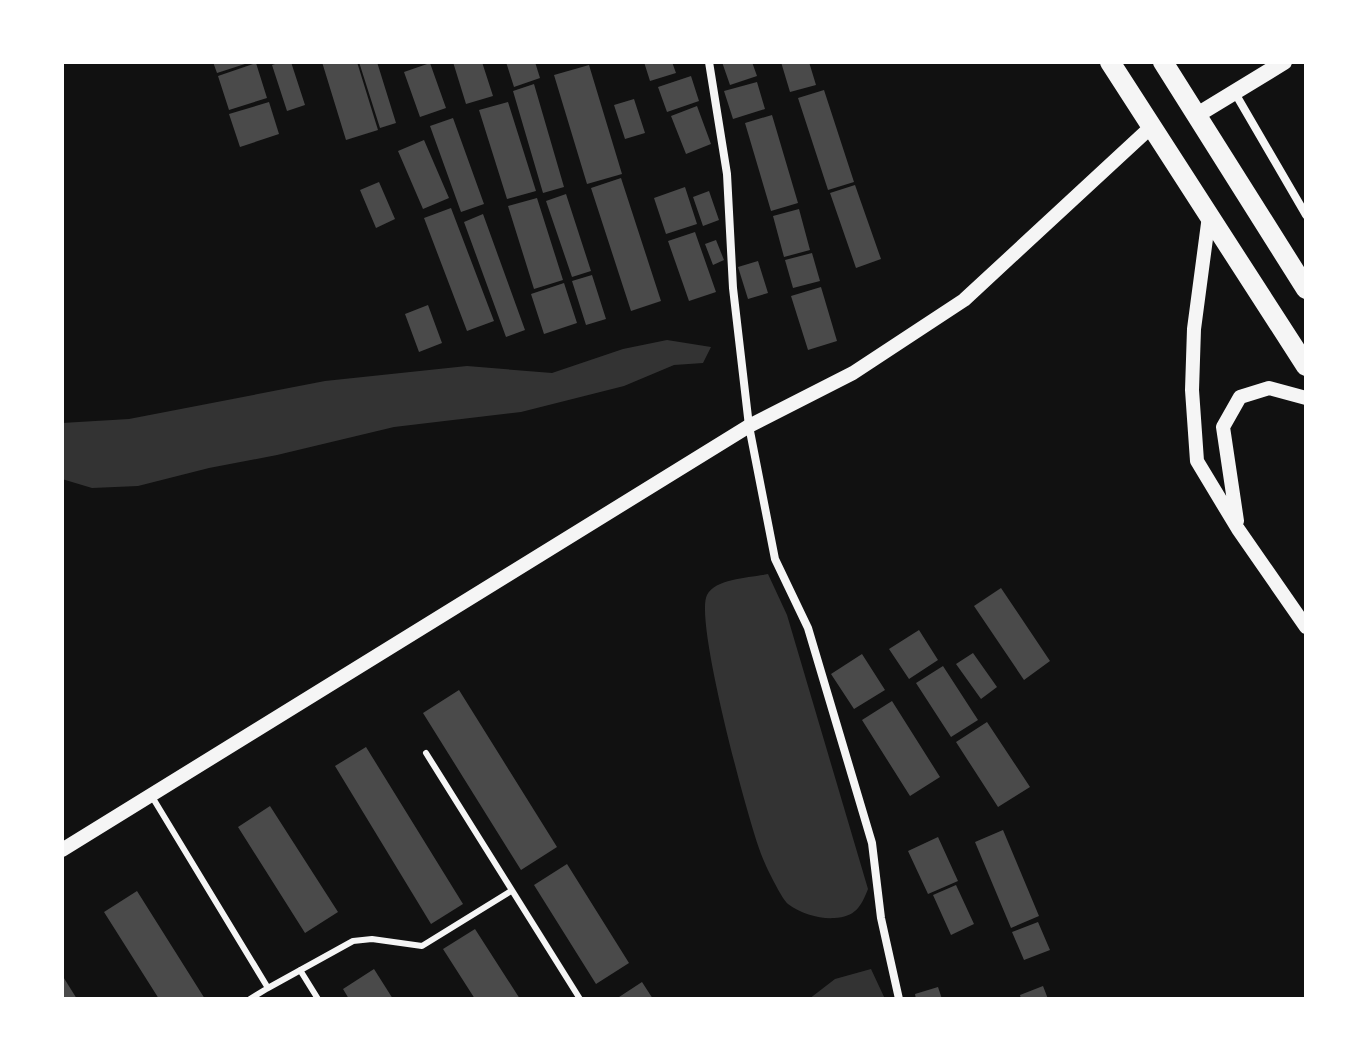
<svg xmlns="http://www.w3.org/2000/svg" width="1368" height="1061" font-family="Roboto,sans-serif">
	<style>
		.water { fill: #333 }
		.building { fill: #4a4a4a }
		.lines { fill: none; stroke-linecap: round; stroke-linejoin: round }
		.service { stroke: #f5f5f5; stroke-width: 6 }
		.minor { stroke: #f5f5f5; stroke-width: 8 }
		.tertiary { stroke: #f5f5f5; stroke-width: 14 }
		.secondary { stroke: #f5f5f5; stroke-width: 16 }
		.primary { stroke: #f5f5f5; stroke-width: 20 }
	</style>
	<rect width="100%" height="100%" fill="#111"/>
	<path class="water" d="M667 340 711 347 703 363 674 365 624 386 521 412 394 427 277 455 209 468 138 486 92 488 62 479V423L129 419 325 381 467 366 552 373 623 349Z
		M768 574 787 615 868 889C861 907 855 917 834 918 820 919 801 914 788 904 781 898 763 861 760 851 747 816 694 620 707 595 716 578 751 578 768 574Z
		M871 969 885 999H809L835 979Z"/>
	<path class="building" d="M213 62H248V63L217 73Z
		M281 62H291L305 105 287 111 272 65Z
		M322 62H357L378 130 346 140Z
		M359 62H377L396 123 380 128Z
		M453 62H482L493 96 466 104Z
		M506 62H535L540 78 514 87Z
		M644 62H672L676 73 650 81Z
		M722 62H752L757 76 730 85Z
		M781 62H809L816 85 790 92Z
		M256 63 267 98 229 110 218 76Z
		M430 63 446 108 420 117 404 72Z
		M589 65 622 174 587 184 554 75Z
		M691 76 699 101 667 112 658 87Z
		M757 82 765 109 733 119 724 91Z
		M534 84 564 187 543 193 513 91Z
		M824 90 854 182 828 190 798 98Z
		M634 99 645 133 625 139 614 105Z
		M269 102 279 134 240 147 229 114Z
		M508 102 536 191 507 199 479 110Z
		M697 106 711 144 686 154 671 116Z
		M772 115 798 203 771 211 745 123Z
		M453 118 484 204 461 212 430 126Z
		M424 140 449 198 423 209 398 151Z
		M621 178 661 301 631 311 591 188Z
		M379 182 395 219 376 228 360 190Z
		M855 185 881 259 856 268 830 193Z
		M685 187 697 224 666 234 654 198Z
		M709 191 719 220 703 226 693 197Z
		M566 194 591 271 572 277 546 201Z
		M537 198 563 280 534 289 508 206Z
		M451 208 494 321 467 331 424 218Z
		M799 209 810 250 784 257 773 216Z
		M483 214 525 330 506 337 464 222Z
		M695 232 716 292 689 301 668 241Z
		M716 240 724 260 713 265 705 244Z
		M812 253 820 281 793 288 785 260Z
		M758 261 768 293 748 299 738 267Z
		M592 275 606 319 586 325 572 281Z
		M564 283 577 323 544 334 531 294Z
		M821 287 837 341 808 350 791 296Z
		M428 305 442 343 419 352 405 314Z
		M1001 588 1050 661 1024 680 974 606Z
		M919 630 938 660 909 679 889 649Z
		M973 653 997 687 981 699 956 664Z
		M862 654 885 690 854 709 831 674Z
		M943 666 978 720 951 737 916 683Z
		M459 690 557 847 521 870 423 713Z
		M892 701 940 777 910 796 862 720Z
		M987 722 1030 787 998 807 956 742Z
		M366 747 463 904 431 924 335 766Z
		M270 806 338 912 305 933 238 827Z
		M1003 830 1039 916 1011 928 975 842Z
		M938 837 958 881 928 894 908 851Z
		M567 864 629 963 596 984 534 885Z
		M956 885 974 924 951 935 933 895Z
		M137 891 205 999H159L104 912Z
		M1038 922 1050 950 1024 960 1012 932Z
		M475 929 520 999H475L443 949Z
		M374 969 393 999H349L343 989Z
		M62 975 77 999H62Z
		M642 982 653 999H616Z
		M1043 986 1048 999H1021L1020 995Z
		M938 987 942 999H916L915 994Z"/>
	<g class="lines">
		<path class="service" d="M426 753 580 999
			M151 795 268 988 353 941 372 939 422 946 511 891
			M300 970 318 999
			M250 999 268 988"/>
		<path class="minor" d="M709 62 727 174 733 288 749 426 775 559 808 628 872 843 881 918 899 999
			M1235 93 1306 215"/>
		<path class="tertiary" d="M1209 216 1194 329 1192 390 1197 461 1238 529 1306 627
			M1237 521 1223 427 1240 397 1269 388 1306 398
			M62 850 749 426 853 373 964 300 1151 127"/>
		<path class="secondary" d="M1197 115 1284 62"/>
		<path class="primary" d="M1110 62 1306 366
			M1163 62 1306 289"/>
	</g>
	<rect width="1368" height="1061" fill="none" stroke="#ffffff" stroke-width="128"/>
</svg>
